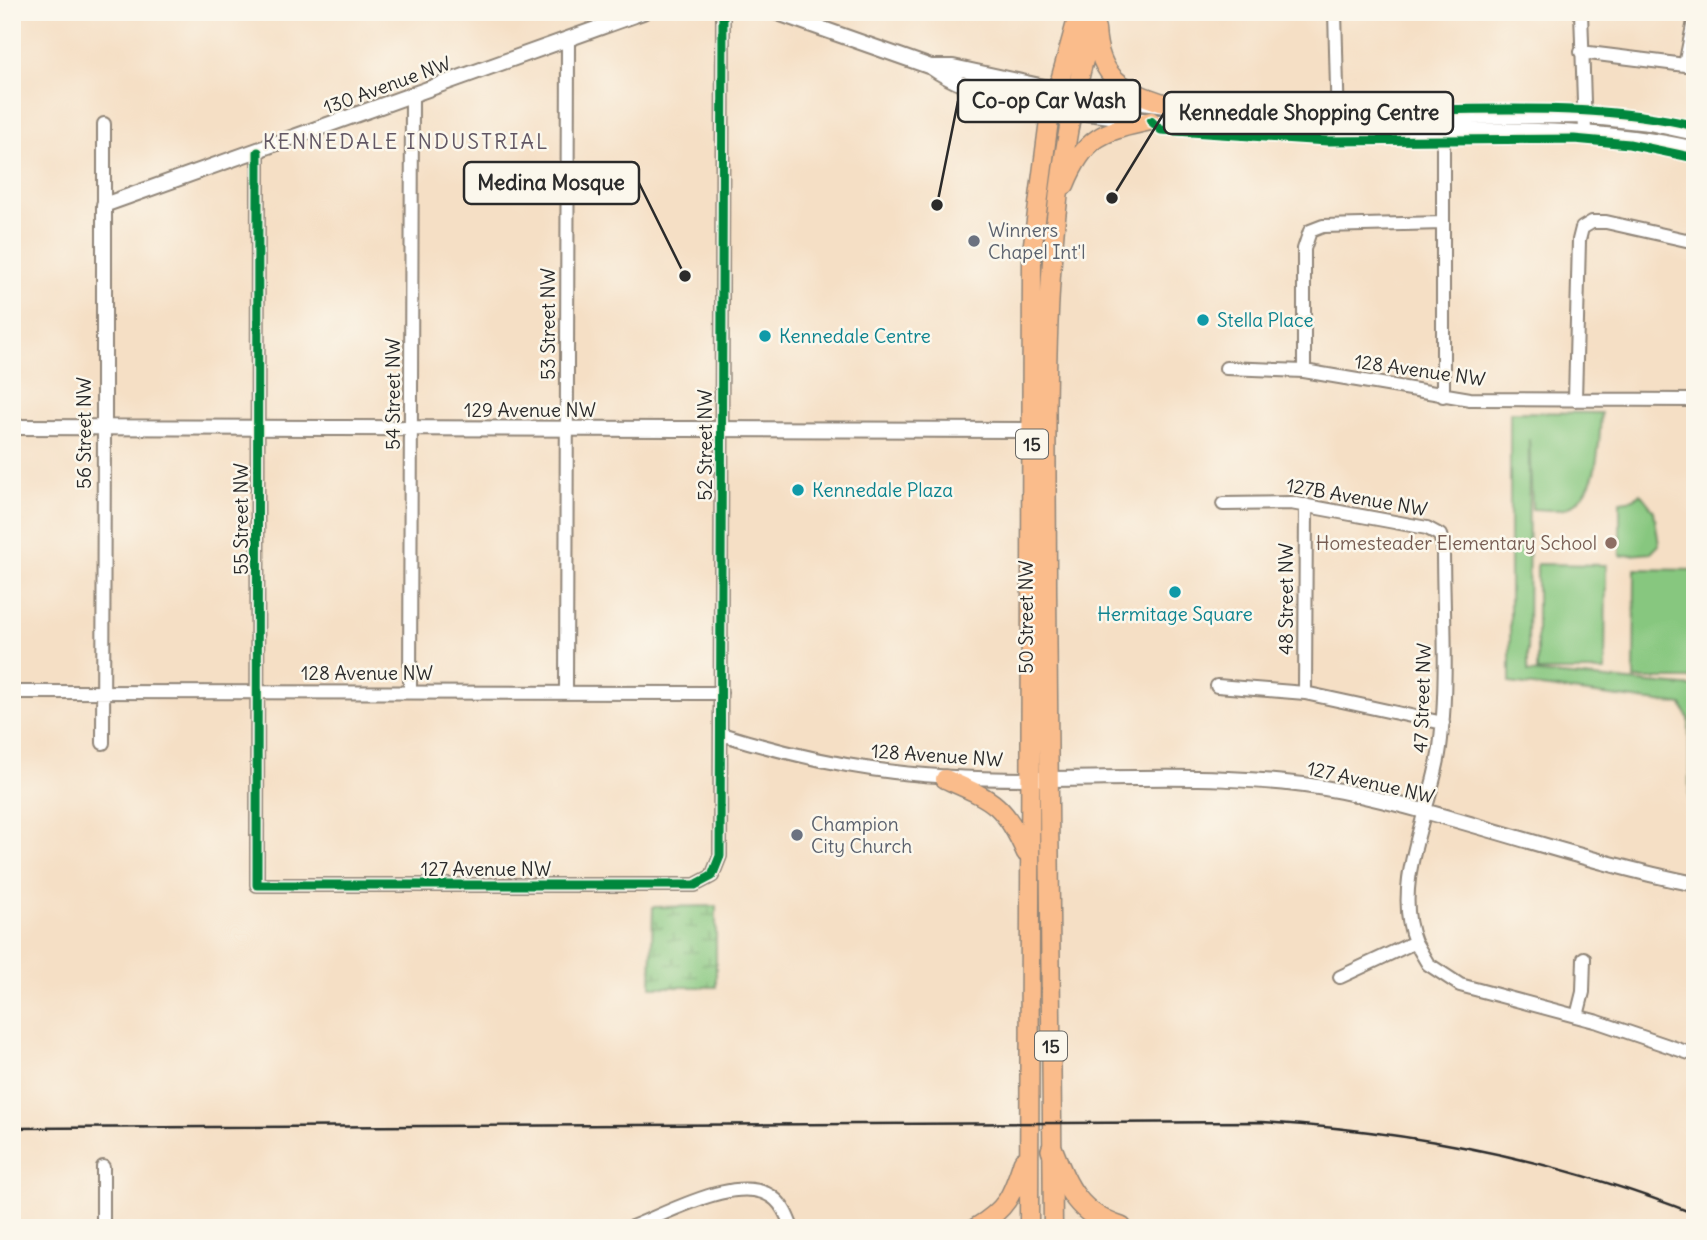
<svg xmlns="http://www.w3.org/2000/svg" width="1707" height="1240" font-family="Delius,sans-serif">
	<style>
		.wetland { fill: url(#wetland-marsh); stroke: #597955; stroke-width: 2 }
		.park { fill: #87c77f; stroke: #597955; stroke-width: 2 }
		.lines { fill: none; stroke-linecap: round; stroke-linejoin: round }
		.minor-casing { stroke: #908578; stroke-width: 16 }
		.tertiary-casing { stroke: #908578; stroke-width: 18 }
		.primary-casing { stroke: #908578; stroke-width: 21 }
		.motorway-casing { stroke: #908578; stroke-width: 24 }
		.minor { stroke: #fff; stroke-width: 12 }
		.tertiary { stroke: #fff; stroke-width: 14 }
		.primary { stroke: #fabc8b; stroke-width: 18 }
		.motorway { stroke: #fabc8b; stroke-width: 21 }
		.rail { stroke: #2b2b2b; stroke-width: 2.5 }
		.cycleway-casing { stroke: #fbf7ec; stroke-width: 13 }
		.cycleway { stroke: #00873e; stroke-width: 9 }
		.worship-dot { fill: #6b7280; stroke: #fbf7ec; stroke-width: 2.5 }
		.culture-dot { fill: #0f9aa8; stroke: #fbf7ec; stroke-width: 2.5 }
		.education-dot { fill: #8d6e63; stroke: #fbf7ec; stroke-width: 2.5 }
		.labels { text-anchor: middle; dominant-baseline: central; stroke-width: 5; stroke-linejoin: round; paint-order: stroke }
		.shield { fill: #fbf7ec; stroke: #696865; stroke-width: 2 }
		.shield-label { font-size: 18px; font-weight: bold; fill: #2b2b2b }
		.street-label { font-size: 19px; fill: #2b2b2b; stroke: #fbf7ec }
		.worship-label { font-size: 19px; fill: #5b616d; stroke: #fbf7ec; text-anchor: start }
		.culture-label { font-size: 19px; fill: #0d838f; stroke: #fbf7ec; text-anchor: start }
		.education-label { font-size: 19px; fill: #785e54; stroke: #fbf7ec; text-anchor: end }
		.neighbourhood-label { font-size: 21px; letter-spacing: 2px; fill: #635865; stroke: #fbf7ec }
		.leader { fill: none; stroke: #2b2b2b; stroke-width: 2.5 }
		.callout-dot { fill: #2b2b2b; stroke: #fbf7ec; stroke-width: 2.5 }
		.callout { fill: #fbf7ec; stroke: #2b2b2b; stroke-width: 2.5 }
		.callout-label { font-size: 21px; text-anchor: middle; font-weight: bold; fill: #2b2b2b }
	</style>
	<defs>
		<pattern id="wetland-marsh" width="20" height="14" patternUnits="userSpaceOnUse" patternTransform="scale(1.75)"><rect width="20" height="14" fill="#87c77f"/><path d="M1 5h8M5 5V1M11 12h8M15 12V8" fill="none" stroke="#6fa268"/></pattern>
	</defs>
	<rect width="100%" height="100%" fill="#fbf7ec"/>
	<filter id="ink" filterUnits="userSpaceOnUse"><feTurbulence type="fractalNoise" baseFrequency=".0143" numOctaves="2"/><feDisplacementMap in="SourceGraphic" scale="14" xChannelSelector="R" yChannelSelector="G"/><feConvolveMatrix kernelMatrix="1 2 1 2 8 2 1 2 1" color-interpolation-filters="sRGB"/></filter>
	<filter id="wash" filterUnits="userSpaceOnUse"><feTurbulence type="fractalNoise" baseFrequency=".00686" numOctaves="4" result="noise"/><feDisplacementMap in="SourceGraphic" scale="28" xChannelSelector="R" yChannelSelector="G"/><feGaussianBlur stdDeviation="1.57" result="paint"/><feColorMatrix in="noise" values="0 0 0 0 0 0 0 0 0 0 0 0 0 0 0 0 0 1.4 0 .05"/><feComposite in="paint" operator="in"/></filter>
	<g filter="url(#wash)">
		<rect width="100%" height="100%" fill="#f5dfc5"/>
		<path class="wetland" d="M716 906V987H651L653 907Z"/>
		<path class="park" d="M1510 412 1601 413C1599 444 1600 494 1566 508 1557 512 1542 509 1532 509L1529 439 1528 672 1695 687V862L1689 861V720L1682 705 1510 683Z
			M1640 493 1654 511 1659 545 1651 553 1620 556V501L1634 499Z
			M1537 564 1606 565 1605 671H1537Z
			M1635 569 1695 570V679H1634Z"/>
	</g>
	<g filter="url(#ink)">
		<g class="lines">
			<g class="minor-casing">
				<path id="minor" d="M1335 12 1338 126
					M1581 12 1585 132
					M1581 52 1685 65 1695 16
					M104 124V205
					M258 152 257 885H695L712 876 720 856 723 12
					M1226 368 1304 371 1470 399 1695 400
					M1304 371V249L1310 231 1323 226 1443 223
					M1443 396V123
					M1575 400 1579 240 1582 228 1592 222H1606L1695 242
					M1223 504 1291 503 1427 528 1440 535 1443 547C1443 611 1448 676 1441 739 1435 804 1390 881 1415 942
					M1217 686 1305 693 1443 723
					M12 692 721 693
					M410 692 412 96
					M566 693 568 40
					M1305 693 1306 505
					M721 734C832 768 913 779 1029 779
					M103 743 104 427
					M1340 977 1415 942 1428 964 1460 985 1598 1022 1695 1055
					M1577 1016 1583 992 1584 958
					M103 1167V1228
					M629 1228C665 1215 743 1169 776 1200 784 1207 788 1218 792 1228"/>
			</g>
			<g class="tertiary-casing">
				<path id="tertiary" d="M775 12 931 67C976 99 1049 109 1103 115 1171 124 1240 133 1309 133 1437 134 1569 120 1695 149
					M931 67H953L1085 96 1223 113 1338 118 1583 116 1649 123 1695 133
					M12 427 1040 430
					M104 427V205L643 12
					M1040 779C1140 779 1243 772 1341 791 1461 816 1575 860 1695 884"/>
			</g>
			<g class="primary-casing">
				<path id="primary" d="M1096 29C1099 86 1131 92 1178 108
					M1065 185C1085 136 1103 131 1151 121
					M945 779C993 800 1004 803 1026 853
					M975 1228C1007 1209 1012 1196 1023 1161
					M1029 1228 1032 251 1049 120 1079 12
					M1053 1228C1050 1015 1048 802 1047 590 1047 396 1037 199 1098 12"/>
			</g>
			<g class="motorway-casing">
				<path id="motorway" d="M1052 1150C1067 1188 1078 1214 1121 1228"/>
			</g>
			<use href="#minor" class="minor"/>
			<use href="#tertiary" class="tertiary"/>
			<use href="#primary" class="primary"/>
			<use href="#motorway" class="motorway"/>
			<path class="rail" d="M12 1128 1262 1122C1411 1131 1556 1159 1695 1214"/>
			<g class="cycleway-casing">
				<path id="cycleway" d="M1178 108 1189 102C1260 106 1331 111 1402 110 1501 110 1598 103 1695 126
					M1151 121 1161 130 1327 141 1574 139 1629 144 1695 158
					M258 152 257 885H695L712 876 720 856 723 12"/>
			</g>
			<use href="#cycleway" class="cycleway"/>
		</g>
	</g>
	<g class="worship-dot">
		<circle cx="974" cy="241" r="7"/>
		<circle cx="797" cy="835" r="7"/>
	</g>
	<g class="culture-dot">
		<circle cx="1203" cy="320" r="7"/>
		<circle cx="765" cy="336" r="7"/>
		<circle cx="798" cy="490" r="7"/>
		<circle cx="1175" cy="592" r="7"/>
	</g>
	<circle class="education-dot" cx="1611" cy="543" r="7"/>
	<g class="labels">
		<g class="shield">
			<rect x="1016" y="429.5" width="32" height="29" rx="5"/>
			<rect x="1035" y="1031.5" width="32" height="29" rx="5"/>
		</g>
		<g class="shield-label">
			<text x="1032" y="444">15</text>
			<text x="1051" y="1046">15</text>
		</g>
		<g class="street-label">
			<text transform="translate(387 85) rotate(-20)">130 Avenue NW</text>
			<text transform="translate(548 324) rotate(-90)">53 Street NW</text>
			<text transform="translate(1420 370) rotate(8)">128 Avenue NW</text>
			<text transform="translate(393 394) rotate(-90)">54 Street NW</text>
			<text x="530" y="410">129 Avenue NW</text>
			<text transform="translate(84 433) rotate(-90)">56 Street NW</text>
			<text transform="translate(705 445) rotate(-90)">52 Street NW</text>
			<text transform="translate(1357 497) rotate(10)">127B Avenue NW</text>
			<text transform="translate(241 519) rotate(-90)">55 Street NW</text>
			<text transform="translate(1286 599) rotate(-90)">48 Street NW</text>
			<text transform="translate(1026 617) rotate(-90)">50 Street NW</text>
			<text x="367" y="673">128 Avenue NW</text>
			<text transform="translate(1422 698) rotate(-88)">47 Street NW</text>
			<text transform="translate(937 755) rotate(4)">128 Avenue NW</text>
			<text transform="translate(1371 782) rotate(13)">127 Avenue NW</text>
			<text x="486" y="869">127 Avenue NW</text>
		</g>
		<g class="worship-label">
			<text x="988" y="230">Winners<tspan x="988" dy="22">Chapel Int'l</tspan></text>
			<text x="811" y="824">Champion<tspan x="811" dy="22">City Church</tspan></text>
		</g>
		<g class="culture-label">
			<text x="1217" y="320">Stella Place</text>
			<text x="779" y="336">Kennedale Centre</text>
			<text x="812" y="490">Kennedale Plaza</text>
			<text x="1175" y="614" text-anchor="middle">Hermitage Square</text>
		</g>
		<g class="education-label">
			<text x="1597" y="543">Homesteader Elementary School</text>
		</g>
		<g class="neighbourhood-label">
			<text x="406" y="141">KENNEDALE INDUSTRIAL</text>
		</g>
	</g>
	<path class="leader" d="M937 205L958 101M1112 198L1164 113M685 276L639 183"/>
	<g class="callout-dot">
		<circle cx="937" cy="205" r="7"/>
		<circle cx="1112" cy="198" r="7"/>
		<circle cx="685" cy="276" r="7"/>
	</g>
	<g class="callout">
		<rect x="958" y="80" width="182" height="42" rx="7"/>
		<rect x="1164" y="92" width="289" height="42" rx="7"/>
		<rect x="464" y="162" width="175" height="42" rx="7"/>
	</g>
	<g class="callout-label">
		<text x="1049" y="108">Co-op Car Wash</text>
		<text x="1309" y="120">Kennedale Shopping Centre</text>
		<text x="551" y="190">Medina Mosque</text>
	</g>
	<rect width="1707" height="1240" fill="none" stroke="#fbf7ec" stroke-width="42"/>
</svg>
